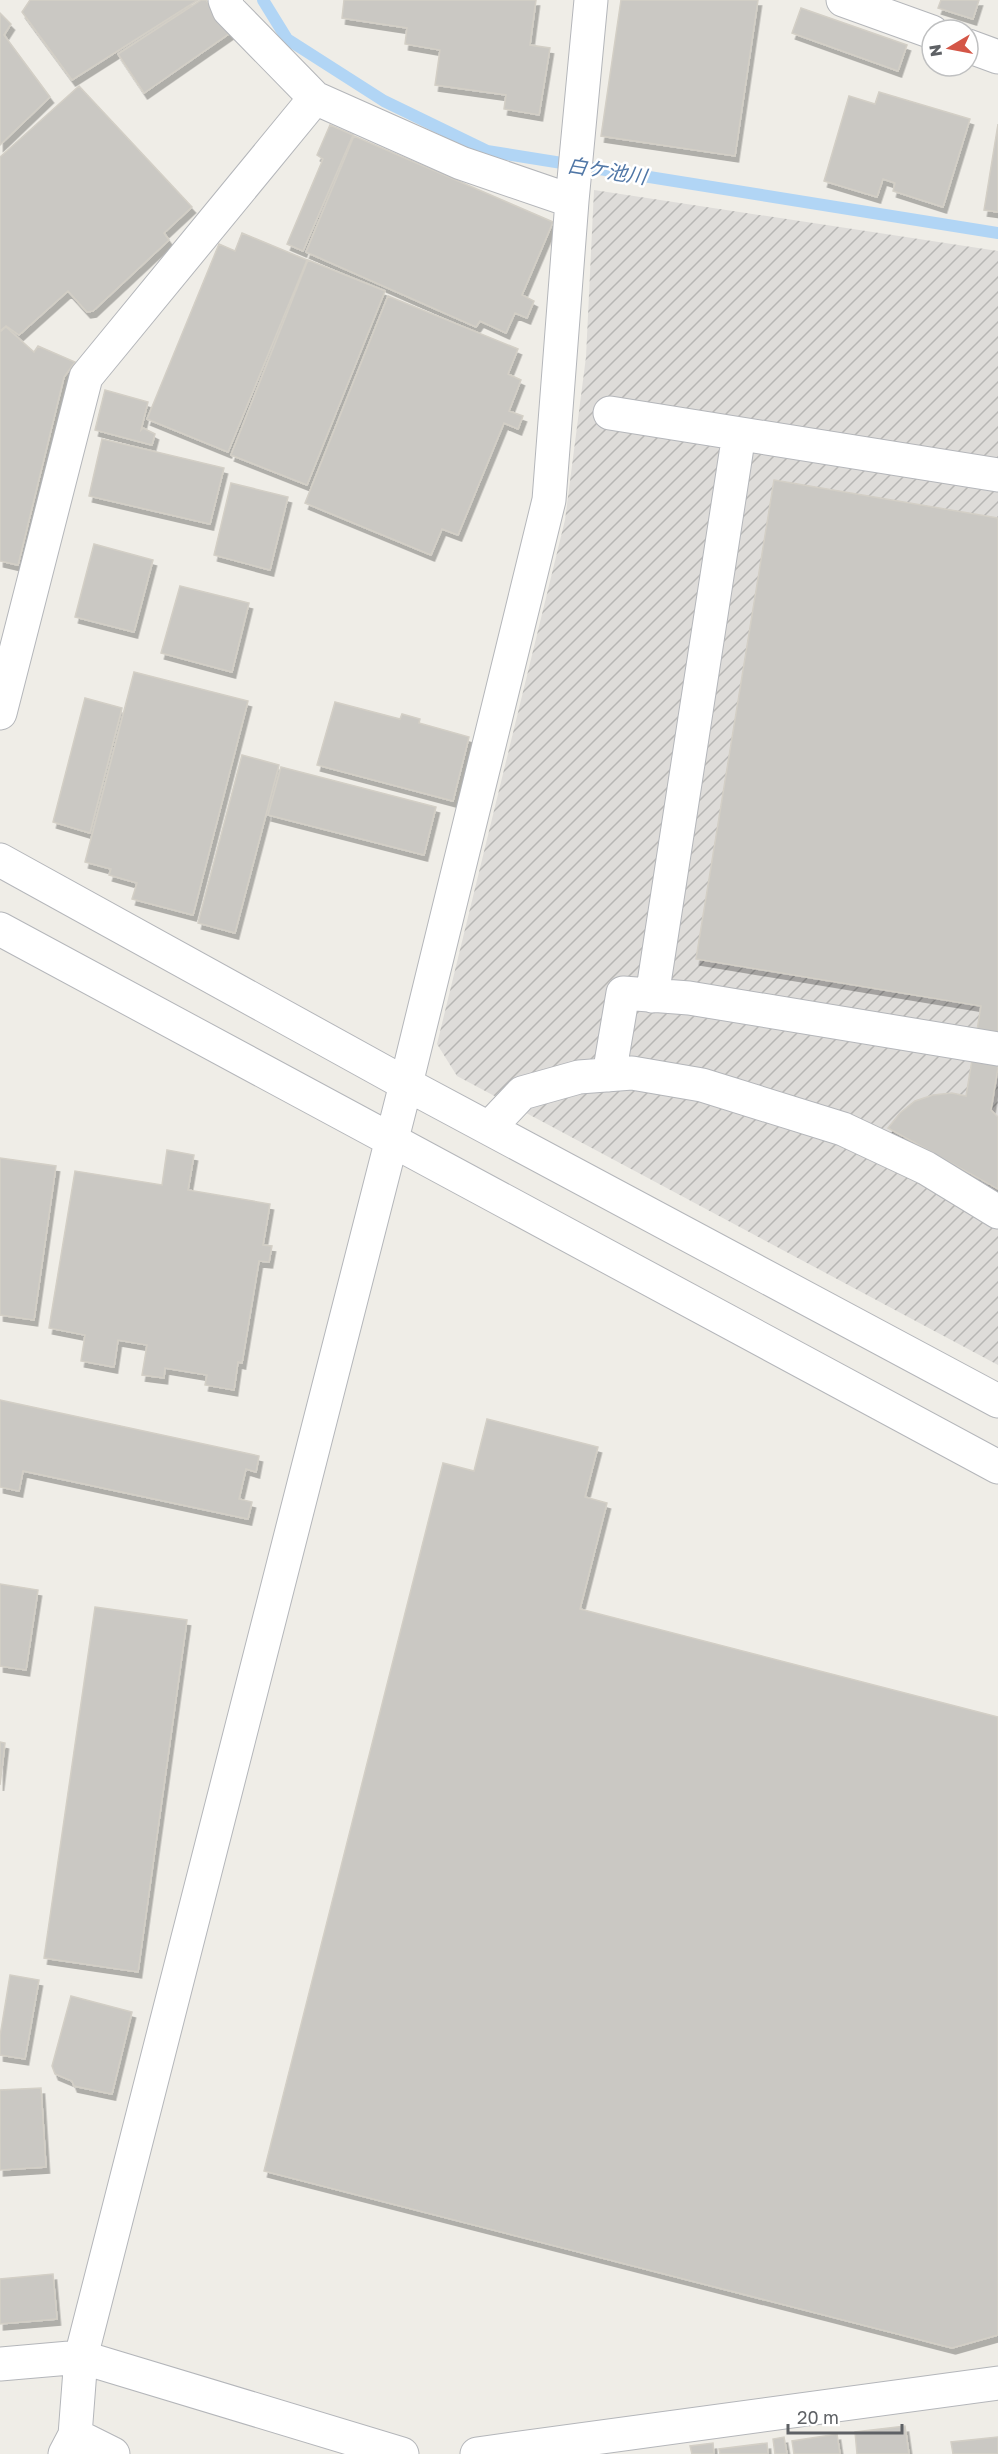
<svg xmlns="http://www.w3.org/2000/svg" width="998" height="2454" font-family="'Golos Text','Noto Sans JP',sans-serif">
	<style>
		.industrial { fill: url(#industrial-furrows) }
		.lines { fill: none; stroke-linecap: round; stroke-linejoin: round }
		.stream { stroke: #b1d5f5; stroke-width: 12 }
		.building { fill: #cac8c3; stroke: #d3cfc6; stroke-width: 1.5; filter: url(#shadow) }
		.minor-casing { stroke: #b4b6ba; stroke-width: 35 }
		.minor { stroke: #fff; stroke-width: 33 }
		.labels { text-anchor: middle; dominant-baseline: central; stroke-width: 5; stroke-linejoin: round; paint-order: stroke }
		.water-label { font-size: 20px; font-style: italic; fill: #4f76a6; stroke: #fff }
	</style>
	<defs>
		<pattern id="industrial-furrows" width="10" height="10" patternUnits="userSpaceOnUse" patternTransform="scale(1.5)"><rect width="10" height="10" fill="#dedcd9"/><path d="M-1 1l2-2M0 10L10 0M9 11l2-2" fill="none" stroke="#b7b6b4"/></pattern>
		<filter id="shadow"><feDropShadow dx="3.5" dy="6" stdDeviation="0" flood-color="#0004"/></filter>
	</defs>
	<rect width="100%" height="100%" fill="#efede7"/>
	<path class="industrial" d="M594 190 998 251V1365L457 1076 437 1044 565 520 586 357Z"/>
	<g class="lines">
		<path class="stream" d="M263 0 287 39 384 101 487 151 998 233"/>
	</g>
	<path class="building" d="M30 0H198L72 80 22 12Z
		M201 0H206L230 33 144 93 118 54Z
		M344 0H536L530 45 550 48 539 115 504 109 506 95 435 85 440 50 405 44 407 28 342 18Z
		M621 0H758L735 156 601 136Z
		M941 0H979L973 19 938 8Z
		M801 8 907 45 898 71 792 33Z
		M0 13 11 24 4 35 50 97 0 145Z
		M79 86 192 207 164 233 169 240 93 311 87 312 68 291 19 335 6 326 0 331V157Z
		M879 92 970 119 943 207 893 191 895 183 883 179 877 197 824 181 849 96 875 104Z
		M998 124V212L984 210Z
		M330 125 353 135 303 251 287 244 323 159 317 155Z
		M354 136 553 222 522 295 534 301 527 318 515 313 506 333 480 321 476 327 306 252Z
		M242 233 307 260 228 452 147 419 219 244 235 251Z
		M308 260 385 291 307 485 231 455Z
		M388 296 518 349 508 374 521 380 509 411 523 416 518 429 504 423 458 535 442 529 431 555 305 503Z
		M6 327 34 352 38 346 75 362 64 377 18 565 0 561V332Z
		M105 390 148 402 141 430 143 428 155 434 152 445 95 430Z
		M102 439 224 468 210 524 89 496Z
		M774 480 998 518V1068L991 1110 998 1117V1189L888 1128 900 1113 915 1101 933 1095 952 1093 966 1096 981 1006 696 959Z
		M231 483 288 497 270 570 214 555Z
		M94 544 153 560 134 632 75 617Z
		M180 586 249 603 232 672 161 653Z
		M134 672 248 701 193 915 132 899 137 883 109 875 111 869 85 862Z
		M85 698 122 708 90 833 53 822Z
		M335 702 400 719 402 714 420 719 419 723 469 737 453 801 317 765Z
		M242 755 279 765 235 933 198 923Z
		M281 767 436 807 424 855 268 815Z
		M167 1150 194 1155 188 1190 270 1204 263 1245 272 1246 269 1262 259 1261 242 1363 238 1362 234 1390 205 1385 207 1375 165 1368 164 1378 142 1375 147 1345 118 1340 114 1367 81 1361 85 1335 49 1328 75 1171 162 1185Z
		M0 1158 56 1166 34 1320 0 1315Z
		M0 1400 259 1456 256 1472 246 1469 239 1499 252 1502 248 1519 23 1471 19 1491 0 1487Z
		M487 1419 598 1447 585 1497 607 1503 580 1609 998 1717V2335L952 2348 264 2171 443 1463 474 1471Z
		M0 1584 38 1590 26 1670 0 1666Z
		M95 1607 187 1620 138 1972 44 1958Z
		M0 1742 5 1743 0 1785Z
		M10 1975 39 1980 25 2059 0 2055V2036Z
		M71 1996 132 2012 112 2094 74 2086 72 2081 55 2074 52 2066Z
		M41 2088 46 2167 0 2170V2090Z
		M53 2274 57 2319 0 2324V2279Z
		M905 2426 909 2454H857L855 2432Z
		M837 2434 840 2454H794L792 2441Z
		M784 2437 787 2454H775L773 2439Z
		M998 2437V2454H953L951 2442Z
		M713 2443 714 2454H692L690 2446Z
		M767 2443 768 2454H720L719 2449Z"/>
	<g class="lines">
		<g class="minor-casing">
			<path id="minor" d="M225 0 229 10 315 98 461 163 572 201
				M843 0 932 32
				M968 46 998 57
				M610 413 998 475
				M0 713 86 377 315 98
				M0 860 406 1084 998 1401
				M0 929 998 1467
				M652 996 739 434
				M609 1075 623 993 689 998 998 1049
				M489 1128 522 1093 579 1077 632 1073 702 1085 843 1129 926 1168 998 1212
				M0 2364 81 2357 402 2454
				M75 2435 113 2454
				M65 2454 75 2435 81 2357 406 1084 549 500 572 201 591 0
				M477 2454 998 2383"/>
		</g>
		<use href="#minor" class="minor"/>
	</g>
	<g class="labels">
		<g class="water-label">
			<text transform="translate(607 170) rotate(9)">白ケ池川</text>
		</g>
	</g>
	<g transform="translate(950 48) rotate(260)"><circle r="28" fill="#ffffff" stroke="#bfc0c1" stroke-width="1.5"/>
	<path d="M0-4.5L10 22L0 15L-10 22Z" fill="#d45647"/>
	<text y="-9" font-size="16" font-weight="bold" text-anchor="middle" fill="#5e6165">N</text>
	</g>
	<path d="M788 2424v9h114v-9" fill="none" stroke="#5e6165" stroke-width="3"/>
	<text x="797" y="2424" font-size="18" fill="#5e6165" stroke="#ffffff" stroke-width="4.5" paint-order="stroke">20 m</text>
</svg>
